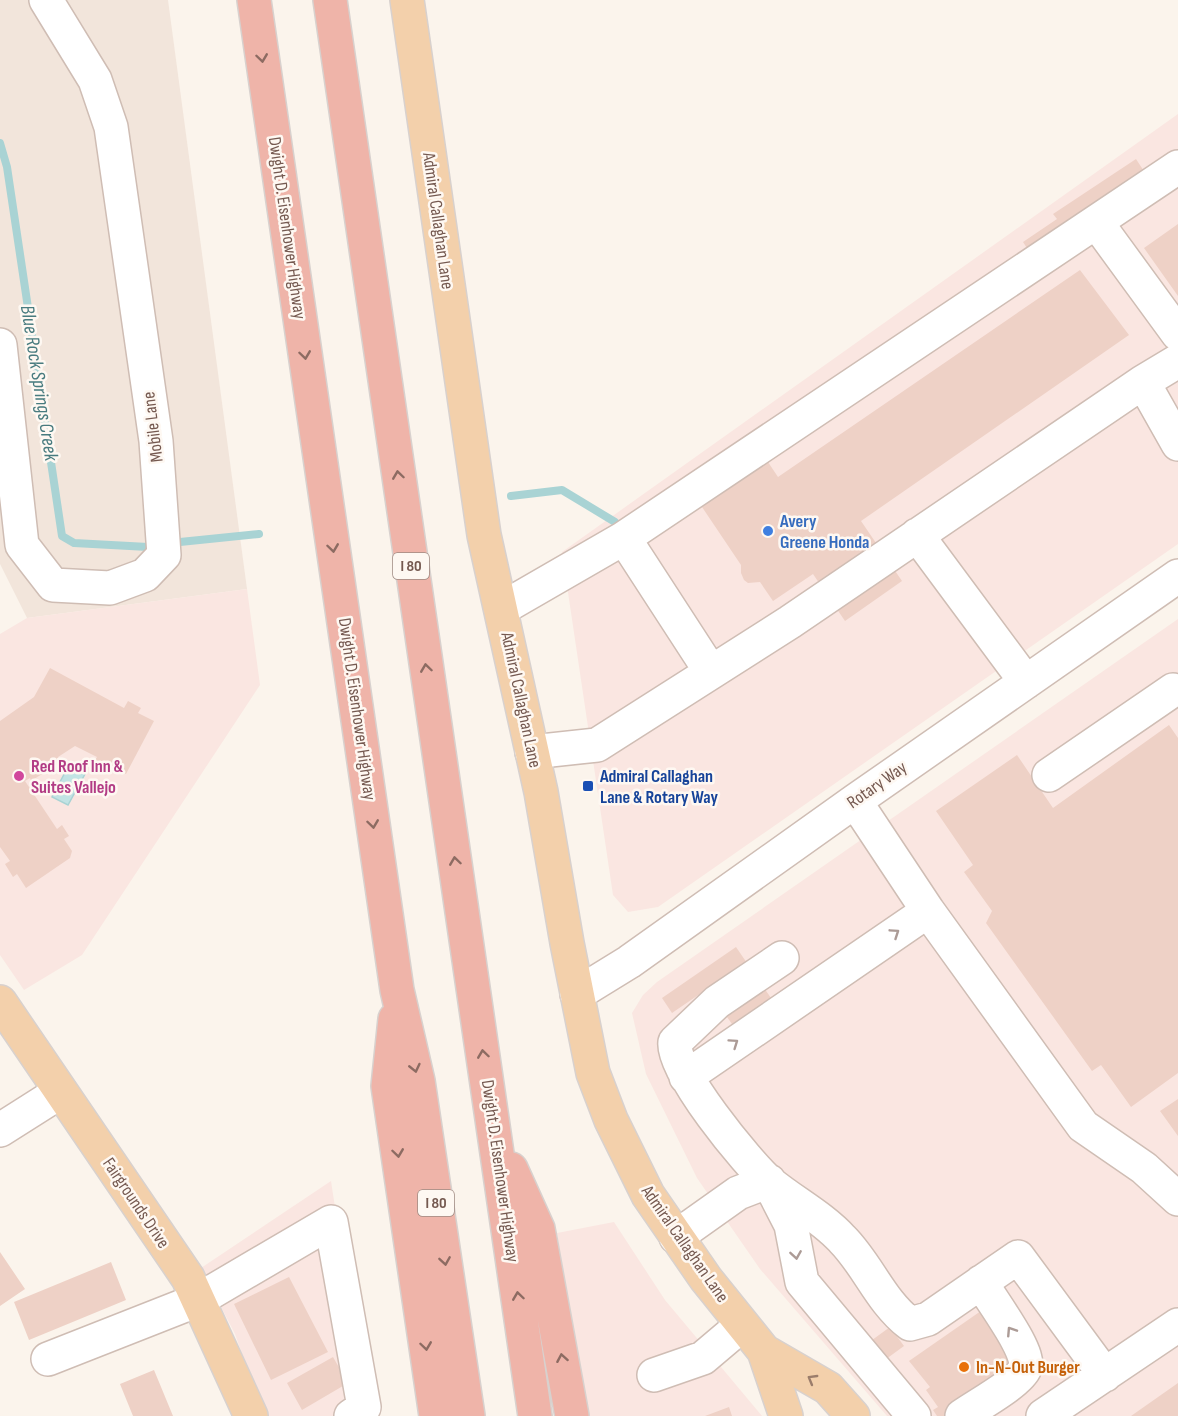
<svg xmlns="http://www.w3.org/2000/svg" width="1178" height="1416" font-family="'Sofia Sans Condensed',sans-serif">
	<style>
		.residential { fill: #f2e5db }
		.commercial { fill: #fae6e1 }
		.water { fill: #c2e3e4; stroke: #a9d3d4; stroke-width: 1.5 }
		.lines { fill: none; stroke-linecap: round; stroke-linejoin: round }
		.stream { stroke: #a9d3d4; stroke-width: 8 }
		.building { fill: #eed1c6 }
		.minor-casing { stroke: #cfbdb4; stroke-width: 36 }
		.major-casing { stroke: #d8d1ce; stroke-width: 36 }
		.highway-casing { stroke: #d8d1ce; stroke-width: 36 }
		.minor { stroke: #fff; stroke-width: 33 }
		.major { stroke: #f3d0ab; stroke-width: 33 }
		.highway { stroke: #efb4a9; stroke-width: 33 }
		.oneway { stroke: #8d6b62 }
		.oneway2 { stroke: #ac9b96 }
		.oneway3 { stroke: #9b7d6b }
		.shop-dot { fill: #3f7fe0; stroke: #fef8f2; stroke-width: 2 }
		.hotel-dot { fill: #d1479c; stroke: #fef8f2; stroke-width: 2 }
		.transit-dot { fill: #1a4fb4; stroke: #fef8f2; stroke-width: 2 }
		.food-dot { fill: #e8710a; stroke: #fef8f2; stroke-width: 2 }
		.labels { text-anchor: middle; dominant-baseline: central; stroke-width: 5; stroke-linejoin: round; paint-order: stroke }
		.shield { fill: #fef8f2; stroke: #9e8981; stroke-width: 1.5 }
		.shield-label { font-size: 16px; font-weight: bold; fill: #755950 }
		.street-label { font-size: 18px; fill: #755950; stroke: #fef8f2 }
		.shop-label { font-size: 18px; font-weight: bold; fill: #366cbe; stroke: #fef8f2; text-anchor: start }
		.hotel-label { font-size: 18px; font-weight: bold; fill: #b23c85; stroke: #fef8f2; text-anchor: start }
		.transit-label { font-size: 18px; font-weight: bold; fill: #164399; stroke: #fef8f2; text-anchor: start }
		.food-label { font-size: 18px; font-weight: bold; fill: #c56008; stroke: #fef8f2; text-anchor: start }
		.water-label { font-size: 20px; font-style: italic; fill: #487b7f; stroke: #fef8f2 }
	</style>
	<rect width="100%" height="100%" fill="#fbf4ec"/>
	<path class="residential" d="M0 0H168L247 589 27 618 0 564Z"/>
	<path class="commercial" d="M1178 114V544L658 907 628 912 613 895 562 552Z
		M247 589 260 685 82 955 24 990 0 955V634L27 618Z
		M1178 619V1416H887L760 1269 697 1178 646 1074 632 1013 643 995 657 982Z
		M331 1181 367 1416H264L235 1334 201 1268Z
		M614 1222 665 1300 762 1416H590L582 1399 557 1233Z"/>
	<path class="water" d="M69 765 85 774 68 805 52 797Z"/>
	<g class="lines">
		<path class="stream" d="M0 143 7 167 62 536 74 543 148 547
			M511 496 562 490 615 522
			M180 542 259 534"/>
	</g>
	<path class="building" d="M1136 159 1153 185 1036 262 1023 242 1057 219 1053 214Z
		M1178 224V296L1144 248Z
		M1080 270 1129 335 861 521 902 581 845 621 813 574 773 601 760 582 748 583 744 580 741 573V565L702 507 768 462 778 477Z
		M50 668 124 708 128 701 141 708 138 713 154 721 126 774 111 766 109 770 94 762 97 757 75 746 58 757 61 762 31 781 30 778 25 781 57 829 62 825 69 836 64 839 72 851 70 858 26 888 17 874 13 877 5 864 10 861 0 847V721L34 697Z
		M1169 725 1178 738V1073L1131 1107 1101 1065 1092 1071 986 923 992 911 964 872 973 865 936 811 1017 755 1053 808Z
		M736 947 771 998 732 1024 707 989 672 1013 662 998Z
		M1178 1099V1136L1160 1111Z
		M0 1252 25 1289 0 1306Z
		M111 1262 126 1300 29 1340 14 1302Z
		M289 1277 328 1352 271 1380 234 1304Z
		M1001 1297 1013 1374 949 1416H937L933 1410 938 1407 926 1390 930 1387 909 1361Z
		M890 1327 904 1346 882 1362 868 1343Z
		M333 1357 348 1383 302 1410 287 1383Z
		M154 1370 173 1416H133L120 1384Z
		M1178 1383V1416H1131Z
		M729 1407 732 1416H705Z"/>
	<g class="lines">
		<g class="minor-casing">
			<path id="minor" d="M1097 223 1178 334
				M0 345 22 545 53 585 110 588 145 575 164 555 156 441 111 127 95 80 46 0
				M1143 382 1178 444
				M917 535 1026 682
				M624 538 1178 167
				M501 609 624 538 711 672
				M532 752 597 745 790 622 1143 382 1178 361
				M1049 775 1173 690
				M855 801 928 911 1083 1126 1144 1168 1178 1199
				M782 958 717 1002 675 1042C670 1069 748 1164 770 1183 793 1202 822 1217 842 1239 868 1265 880 1301 910 1324L928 1319 1018 1257 1105 1375
				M577 994 629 962 855 801 1178 576
				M686 1077 928 911
				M0 1130 60 1092
				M772 1188 791 1225 802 1282 914 1416
				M676 1237 738 1193 769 1181
				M48 1359 198 1300 331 1222 364 1407 351 1416
				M654 1375 703 1358 742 1325
				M962 1416C976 1406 1020 1382 1025 1368 1032 1353 990 1299 981 1282
				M1043 1416 1178 1325"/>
		</g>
		<g class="major-casing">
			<path id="major" d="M407 0 484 535 541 792 567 943 593 1073 611 1120 648 1195 706 1279 764 1351 828 1388 853 1416
				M0 1002 188 1278 251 1416
				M764 1351 786 1416"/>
		</g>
		<g class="highway-casing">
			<path id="highway" d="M254 0 397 990 418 1081 468 1416
				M330 0 535 1416
				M395 1019 388 1086 436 1416
				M511 1169 538 1229 572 1416"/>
		</g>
		<use href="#minor" class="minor"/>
		<use href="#major" class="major"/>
		<use href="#highway" class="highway"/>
	</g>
	<defs><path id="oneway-chevron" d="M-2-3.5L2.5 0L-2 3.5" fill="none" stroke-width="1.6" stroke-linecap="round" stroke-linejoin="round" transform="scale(1.5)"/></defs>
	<g class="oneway">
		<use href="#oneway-chevron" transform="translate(262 58) rotate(82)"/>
		<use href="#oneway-chevron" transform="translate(305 355) rotate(82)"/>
		<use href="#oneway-chevron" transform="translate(398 475) rotate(-98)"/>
		<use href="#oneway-chevron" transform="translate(333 548) rotate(82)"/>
		<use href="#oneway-chevron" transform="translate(426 668) rotate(-98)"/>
		<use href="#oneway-chevron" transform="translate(373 824) rotate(82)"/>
		<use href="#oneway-chevron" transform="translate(455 861) rotate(-98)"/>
		<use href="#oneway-chevron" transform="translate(483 1054) rotate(-98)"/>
		<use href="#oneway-chevron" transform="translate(415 1068) rotate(77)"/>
		<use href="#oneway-chevron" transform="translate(398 1153) rotate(82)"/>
		<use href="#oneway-chevron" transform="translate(445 1261) rotate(81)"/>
		<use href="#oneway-chevron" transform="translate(518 1296) rotate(-98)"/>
		<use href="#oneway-chevron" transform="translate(426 1346) rotate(82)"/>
		<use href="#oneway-chevron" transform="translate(562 1358) rotate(-100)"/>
	</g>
	<g class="oneway2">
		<use href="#oneway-chevron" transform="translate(895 933) rotate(-34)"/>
		<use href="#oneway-chevron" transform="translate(734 1043) rotate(-35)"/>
		<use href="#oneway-chevron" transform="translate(796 1255) rotate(81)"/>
		<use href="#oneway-chevron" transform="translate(1011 1331) rotate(-123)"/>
	</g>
	<use class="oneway3" href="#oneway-chevron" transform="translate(812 1379) rotate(-150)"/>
	<circle class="shop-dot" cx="768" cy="531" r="6"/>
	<circle class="hotel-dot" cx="19" cy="776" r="6"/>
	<rect class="transit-dot" x="582" y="780" width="12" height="12" rx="3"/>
	<circle class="food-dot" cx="964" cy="1367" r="6"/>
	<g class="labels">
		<g class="shield">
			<rect x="393" y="553" width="36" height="26" rx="4.5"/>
			<rect x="418" y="1190" width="36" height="26" rx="4.5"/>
		</g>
		<g class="shield-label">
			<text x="411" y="566">I 80</text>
			<text x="436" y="1203">I 80</text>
		</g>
		<g class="street-label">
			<text transform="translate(438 221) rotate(82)">Admiral Callaghan Lane</text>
			<text transform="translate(287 228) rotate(82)">Dwight D. Eisenhower Highway</text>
			<text transform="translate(153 427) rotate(-97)">Mobile Lane</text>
			<text transform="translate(521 700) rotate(78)">Admiral Callaghan Lane</text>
			<text transform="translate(357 709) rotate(82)">Dwight D. Eisenhower Highway</text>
			<text transform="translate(877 785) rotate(-35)">Rotary Way</text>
			<text transform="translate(500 1171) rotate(82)">Dwight D. Eisenhower Highway</text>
			<text transform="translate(136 1203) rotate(56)">Fairgrounds Drive</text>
			<text transform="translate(685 1244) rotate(55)">Admiral Callaghan Lane</text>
		</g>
		<g class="shop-label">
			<text x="780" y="521">Avery<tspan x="780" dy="21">Greene Honda</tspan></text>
		</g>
		<g class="hotel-label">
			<text x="31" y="766">Red Roof Inn &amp;<tspan x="31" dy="21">Suites Vallejo</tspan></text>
		</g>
		<g class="transit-label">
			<text x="600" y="776">Admiral Callaghan<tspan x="600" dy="21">Lane &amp; Rotary Way</tspan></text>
		</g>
		<g class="food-label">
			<text x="976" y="1367">In-N-Out Burger</text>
		</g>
		<g class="water-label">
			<text transform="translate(39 383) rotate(81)">Blue Rock Springs Creek</text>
		</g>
	</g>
</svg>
